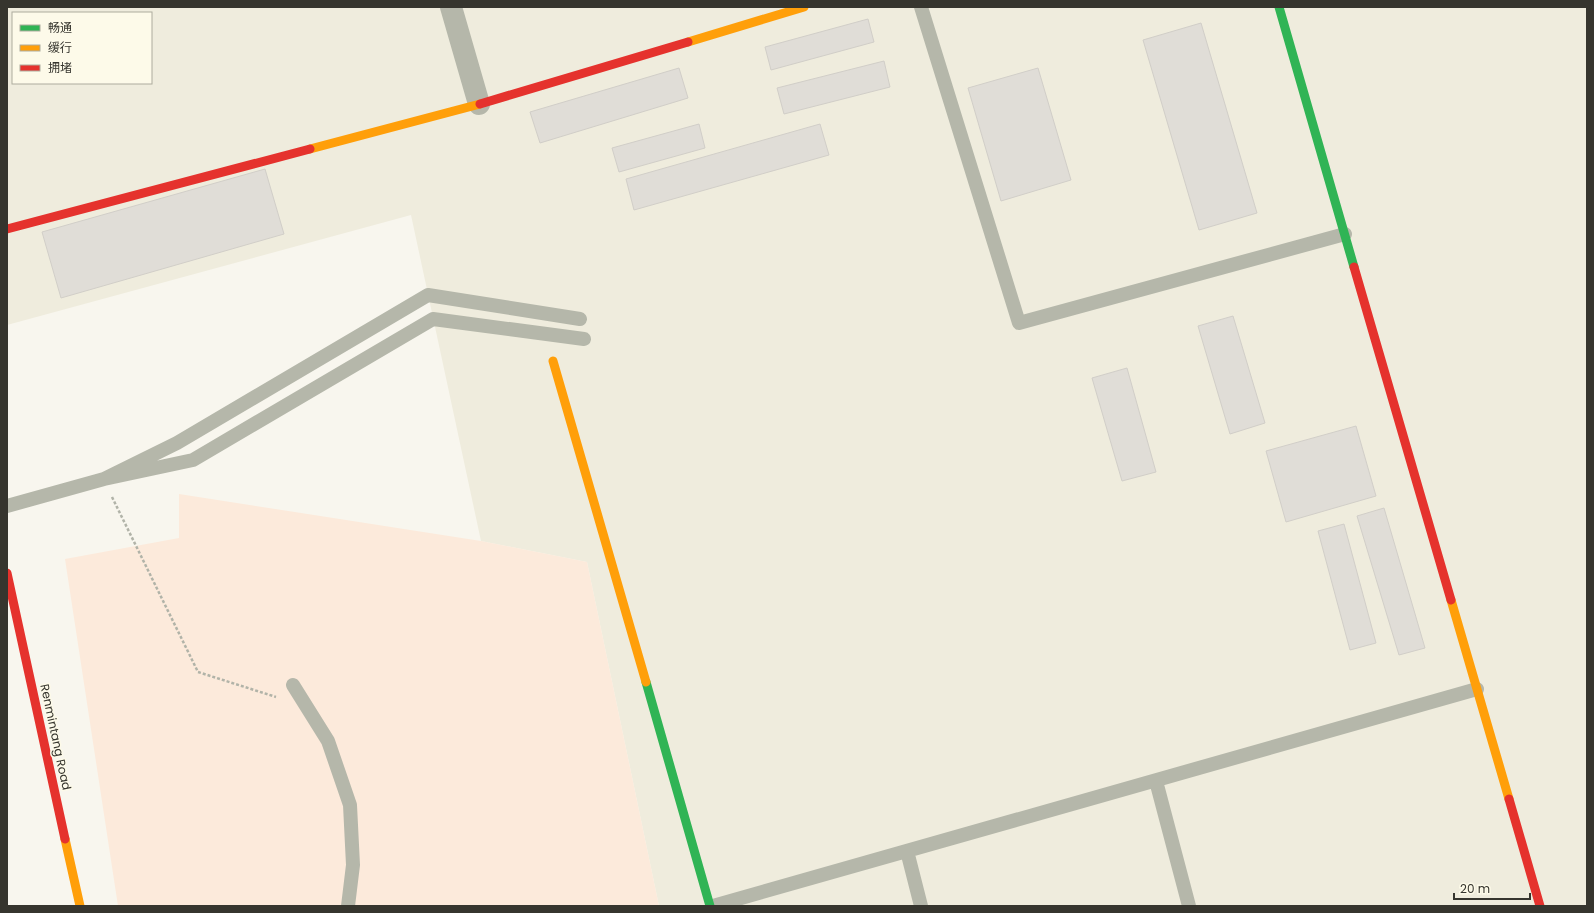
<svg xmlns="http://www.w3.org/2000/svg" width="1594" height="913" font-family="Poppins,'Noto Sans SC',sans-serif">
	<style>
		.built { fill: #efecdd; fill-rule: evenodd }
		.green { fill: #fceadb }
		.building { fill: #e0ddd7; stroke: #d1cec8 }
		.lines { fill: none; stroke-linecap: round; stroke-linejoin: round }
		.path { stroke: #b1b3a8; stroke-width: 2.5; stroke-dasharray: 3 2; stroke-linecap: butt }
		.lane { stroke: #b5b7aa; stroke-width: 14 }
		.street { stroke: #b5b7aa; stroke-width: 22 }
		.fast { stroke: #30b455; stroke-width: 9 }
		.slow { stroke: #ff9f0a; stroke-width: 9 }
		.jam { stroke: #e5322d; stroke-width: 9 }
		.labels { text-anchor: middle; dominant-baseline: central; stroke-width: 3; stroke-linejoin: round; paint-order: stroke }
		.street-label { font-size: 12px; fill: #36352e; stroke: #fdfae9 }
	</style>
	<rect width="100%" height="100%" fill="#f8f6ee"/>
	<path class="built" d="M7 7H1587V906H659L587 562 481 541 411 215 7 325ZM13 13H151V83H13Z"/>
	<path class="green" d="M179 494 481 541 587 562 659 906H118L65 559 179 538Z"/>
	<path class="building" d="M868 19 874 42 771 70 765 47Z
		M1201 23 1257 213 1199 230 1143 40Z
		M884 61 890 87 784 114 777 88Z
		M679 68 688 98 540 143 530 112Z
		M1038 68 1071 180 1001 201 968 88Z
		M699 124 705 148 619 172 612 148Z
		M820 124 829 155 634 210 626 179Z
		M265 169 284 234 61 298 42 232Z
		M1233 316 1265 423 1230 434 1198 326Z
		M1127 368 1156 472 1122 481 1092 378Z
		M1356 426 1376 496 1286 522 1266 451Z
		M1384 508 1425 648 1399 655 1357 516Z
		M1344 524 1376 643 1350 650 1318 531Z"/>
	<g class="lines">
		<path class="path" d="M112 497 198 672 276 697"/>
		<path class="lane" d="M921 7 1019 323 1345 234
			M580 319 428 295 177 443 104 479 193 460 433 319 584 339
			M7 506 104 479
			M293 685 328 741 350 805 353 865 348 906
			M1156 781 1189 906
			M907 851 921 906
			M713 906 1477 689"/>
		<path class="street" d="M451 7 479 104"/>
		<path class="fast" d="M1279 7 1354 267
			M646 682 710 906"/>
		<path class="slow" d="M688 42 804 7
			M310 149 480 104
			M553 361 646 682
			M1451 600 1509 799
			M65 839 80 906"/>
		<path class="jam" d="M480 104 688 42
			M7 229 310 149
			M1354 267 1451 600
			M7 573 65 839
			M1509 799 1540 906"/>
	</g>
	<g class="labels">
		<g class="street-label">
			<text transform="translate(56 737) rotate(78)">Renmintang Road</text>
		</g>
	</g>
	<rect width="1594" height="913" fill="none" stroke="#36352e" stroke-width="16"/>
	<rect x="12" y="12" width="140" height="72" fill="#fdfae9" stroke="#adab9e"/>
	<rect x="20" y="25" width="20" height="6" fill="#30b455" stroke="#adab9e"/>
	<text x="48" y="32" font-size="12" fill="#36352e">畅通</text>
	<rect x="20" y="45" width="20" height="6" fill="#ff9f0a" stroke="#adab9e"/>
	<text x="48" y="52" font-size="12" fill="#36352e">缓行</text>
	<rect x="20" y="65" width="20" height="6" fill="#e5322d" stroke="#adab9e"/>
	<text x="48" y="72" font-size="12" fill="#36352e">拥堵</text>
	<path d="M1454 893v6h76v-6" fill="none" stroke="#36352e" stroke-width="2"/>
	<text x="1460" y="893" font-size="12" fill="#36352e" stroke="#fdfae9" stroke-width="3" paint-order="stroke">20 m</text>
</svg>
